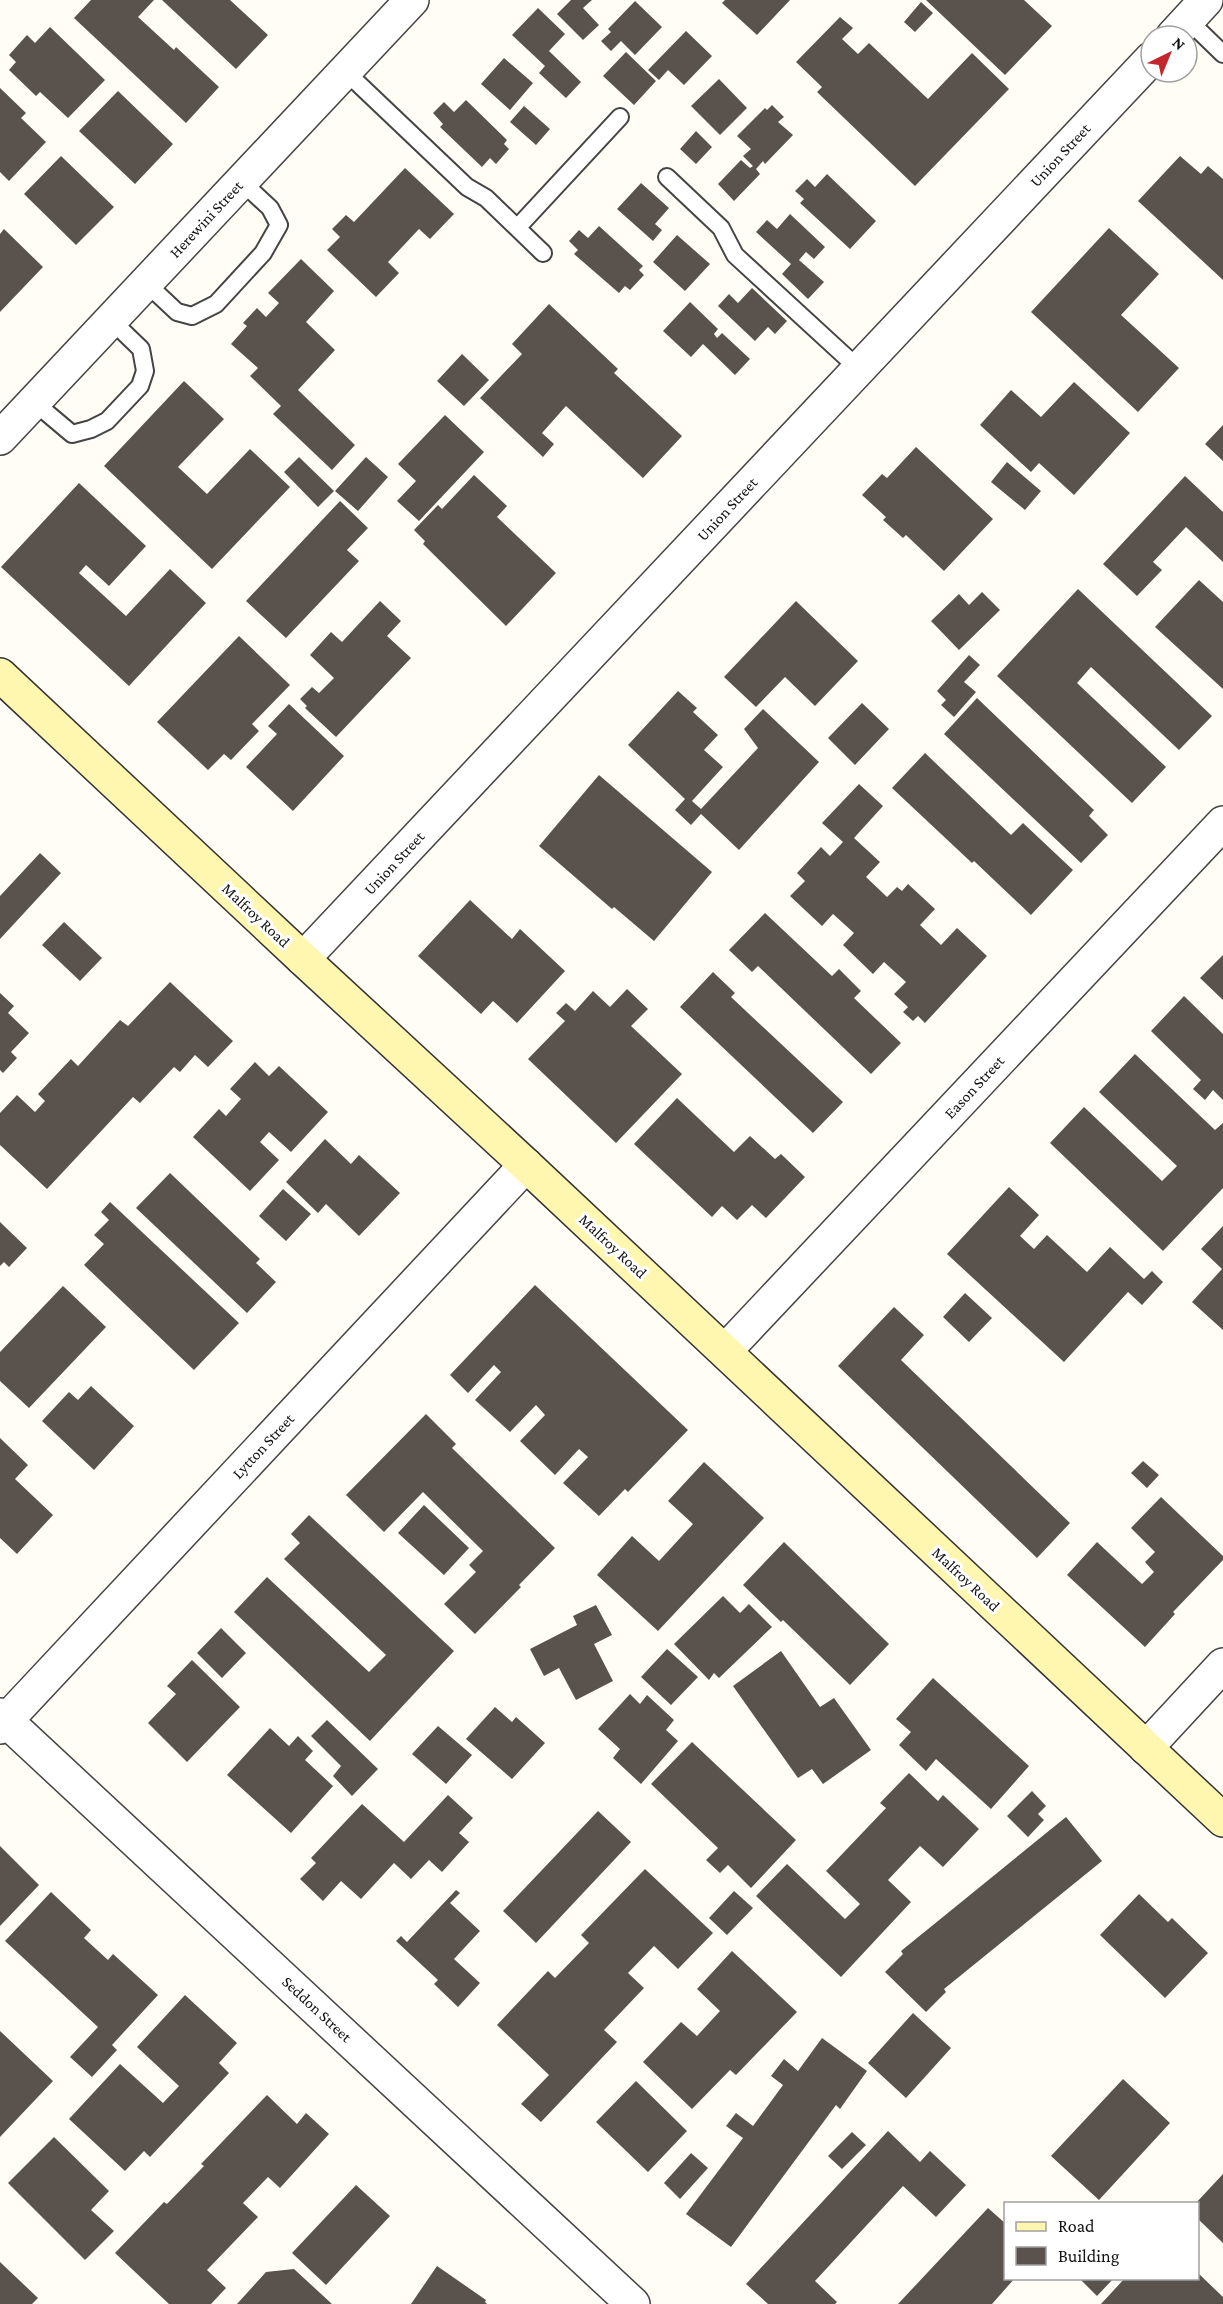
<svg xmlns="http://www.w3.org/2000/svg" width="1223" height="2304" font-family="'Crimson Pro',serif">
	<style>
		.building { fill: #5a524d }
		.lines { fill: none; stroke-linecap: round; stroke-linejoin: round }
		.lane-casing { stroke: #444; stroke-width: 20 }
		.street-casing { stroke: #444; stroke-width: 36 }
		.secondary-casing { stroke: #333; stroke-width: 36 }
		.lane { stroke: #fff; stroke-width: 16 }
		.street { stroke: #fff; stroke-width: 33 }
		.secondary { stroke: #fff6b0; stroke-width: 33 }
		.labels { text-anchor: middle; dominant-baseline: central; stroke-width: 6; stroke-linejoin: round; paint-order: stroke }
		.street-label { font-size: 16px; fill: #111; stroke: #fff }
	</style>
	<rect width="100%" height="100%" fill="#fffdf5"/>
	<path class="building" d="M91 0H154L138 17 174 50 176 47 219 87 186 123 74 18Z
		M162 0H230L268 35 236 69Z
		M571 0H592L583 8 599 25 583 40 557 14Z
		M725 0H790L757 35 722 3Z
		M926 0H1024L1052 26 1005 75Z
		M635 1 662 27 635 55 621 41 611 51 601 41 611 32 608 29Z
		M921 2 933 13 915 32 904 22Z
		M538 8 565 34 549 51 581 82 566 98 539 73 545 66 512 35Z
		M840 17 853 28 842 39 858 54 869 43 928 99 972 53 1009 89 915 186 817 92 822 87 796 62Z
		M50 27 105 80 68 118 40 92 36 96 9 70 16 62 9 55 27 35 35 43Z
		M686 31 712 56 684 85 668 70 659 80 648 70Z
		M626 52 656 81 634 105 603 76Z
		M504 58 533 83 510 110 481 84Z
		M719 79 747 108 720 135 691 106Z
		M0 88 26 113 21 118 46 142 9 181 0 172Z
		M118 91 173 144 135 184 79 131Z
		M466 100 507 140 504 144 509 149 496 164 490 158 482 167 440 127 443 124 433 113 444 102 454 112Z
		M772 105 784 117 778 122 793 135 765 164 763 161 756 169 760 174 734 201 718 184 741 160 750 168 753 166 743 156 751 149 737 136 765 108 767 110Z
		M524 106 550 129 536 145 510 122Z
		M696 131 712 147 696 164 680 149Z
		M61 156 114 207 76 245 24 194Z
		M1180 156 1201 174 1208 166 1223 179V280L1138 201Z
		M405 168 454 214 430 239 419 229 388 262 399 273 376 297 327 250 340 237 332 229 346 215 354 222Z
		M827 174 876 221 850 249 800 203 804 199 795 191 807 179 815 187Z
		M641 183 669 208 655 224 662 230 653 241 617 209Z
		M790 214 825 247 814 259 806 252 799 260 824 282 808 299 782 274 791 264 756 232 767 220 777 229Z
		M599 226 643 266 639 270 644 275 630 290 625 286 619 293 574 254 578 250 569 241 579 230 588 238Z
		M1109 228 1159 274 1121 315 1179 368 1138 412 1031 312Z
		M4 229 43 267 0 312V234Z
		M677 235 710 264 685 291 653 262Z
		M301 259 334 291 306 322 335 350 298 390 355 445 332 470 273 414 281 406 250 376 258 368 231 344 247 326 243 323 257 308 266 317 279 303 268 293Z
		M752 288 787 321 775 334 768 327 755 341 718 306 729 294 738 303Z
		M690 302 718 329 714 334 717 338 722 333 750 359 735 375 703 344 691 357 663 331Z
		M549 304 618 369 614 373 682 436 643 478 566 406 542 433 554 444 543 457 480 398 522 354 512 344Z
		M462 354 489 380 464 406 437 381Z
		M184 381 224 419 178 467 207 494 250 449 290 487 212 569 104 466Z
		M1074 382 1130 433 1074 495 1039 463 1031 472 980 425 1011 390 1041 417Z
		M445 415 484 452 419 521 397 501 416 481 398 464Z
		M1223 425V461L1205 444Z
		M916 447 993 519 944 571 906 535 903 538 883 520 886 517 862 495 882 474 887 478Z
		M299 457 334 491 318 507 284 472Z
		M366 457 388 477 358 511 335 491Z
		M1007 462 1041 491 1025 510 991 482Z
		M474 475 507 506 497 517 556 573 506 626 423 544 425 541 414 530 438 505 442 509Z
		M1185 476 1223 512V562L1186 527 1153 562 1162 570 1137 596 1103 564Z
		M79 483 146 546 109 586 86 565 79 573 126 616 170 569 206 603 129 686 1 567Z
		M340 501 368 528 347 550 359 561 286 638 246 601Z
		M1199 580 1223 602V689L1155 627Z
		M1078 589 1212 716 1179 750 1091 667 1077 683 1166 767 1132 803 997 676Z
		M982 592 1000 610 959 650 931 621 959 594 969 605Z
		M380 601 401 621 387 636 411 658 336 737 305 708 307 706 300 699 312 687 319 693 334 678 310 655 331 632 342 642Z
		M796 601 858 661 815 706 785 677 756 707 724 677Z
		M239 636 290 685 252 724 259 731 231 760 224 754 208 770 157 722Z
		M969 655 980 665 964 682 976 692 954 717 941 705 946 700 937 691Z
		M678 691 697 708 693 712 718 735 704 750 723 767 692 801 701 809 758 748 744 729 763 709 819 762 739 850 701 814 691 825 675 810 685 799 628 745Z
		M977 698 1094 810 1089 816 1108 835 1081 863 944 734Z
		M862 703 889 729 855 765 828 738Z
		M289 704 344 756 293 811 246 767 277 734 268 726Z
		M925 753 1011 835 1023 823 1073 870 1031 915 974 861 972 863 892 788Z
		M599 775 712 872 654 941 614 907 612 909 539 846Z
		M859 784 883 806 854 838 880 862 866 877 887 897 897 887 902 891 908 884 935 909 920 925 941 945 957 928 987 956 925 1023 918 1016 913 1021 903 1012 908 1007 894 994 906 982 884 962 873 974 843 945 854 933 833 914 822 926 790 896 805 881 797 873 821 847 830 856 843 842 822 823Z
		M40 853 61 873 0 939V896Z
		M470 900 512 939 520 929 565 971 517 1023 493 1001 481 1014 418 956Z
		M765 913 832 976 839 969 861 991 854 998 901 1043 871 1074 758 966 752 972 729 950Z
		M64 922 102 958 80 981 42 945Z
		M1223 955V1000L1200 978Z
		M713 972 735 993 731 997 843 1102 813 1133 680 1007Z
		M170 982 233 1041 208 1067 195 1055 180 1072 174 1067 140 1103 133 1097 47 1189 0 1145V1113L17 1095 35 1112 45 1101 38 1094 71 1059 78 1066 120 1020 128 1026Z
		M627 989 648 1009 631 1026 682 1074 616 1143 528 1059 565 1021 556 1013 566 1003 575 1011 593 991 610 1007Z
		M0 993 14 1006 8 1013 29 1033 11 1052 17 1058 3 1073 0 1070Z
		M1184 996 1223 1034V1100L1213 1090 1205 1100 1193 1089 1201 1080 1151 1031Z
		M1135 1054 1215 1130 1223 1123V1188L1163 1251 1050 1143 1084 1107 1162 1181 1177 1166 1099 1092Z
		M255 1062 269 1076 279 1066 328 1112 291 1152 269 1132 260 1142 279 1160 250 1191 193 1137 219 1109 226 1116 241 1099 230 1089Z
		M677 1098 734 1152 750 1136 775 1159 781 1154 805 1177 766 1218 752 1205 737 1220 722 1206 712 1217 634 1144Z
		M325 1139 351 1164 359 1155 400 1193 359 1236 326 1204 318 1213 286 1182Z
		M170 1173 260 1259 256 1263 276 1282 247 1313 136 1208Z
		M1009 1187 1039 1215 1020 1236 1034 1249 1047 1235 1087 1272 1110 1247 1144 1279 1152 1271 1163 1282 1142 1305 1128 1292 1064 1362 947 1254Z
		M283 1189 311 1214 286 1241 259 1216Z
		M110 1202 239 1323 194 1370 84 1265 104 1244 94 1235 109 1220 101 1212Z
		M0 1222 27 1248 9 1267 4 1262 0 1266Z
		M1223 1226V1330L1192 1302 1222 1269 1201 1249Z
		M535 1285 688 1430 628 1492 625 1489 599 1516 563 1483 588 1457 579 1449 555 1475 520 1441 545 1415 536 1405 510 1432 475 1400 501 1372 494 1365 468 1393 450 1375Z
		M63 1286 106 1327 29 1408 0 1381V1352Z
		M965 1293 992 1318 969 1342 943 1317Z
		M894 1307 924 1335 901 1360 1070 1523 1037 1558 838 1366Z
		M91 1386 134 1426 94 1470 42 1421 69 1392 78 1400Z
		M426 1414 456 1444 452 1448 555 1548 519 1585 521 1587 475 1634 444 1604 476 1572 469 1565 483 1551 423 1492 384 1532 346 1495Z
		M0 1438 28 1465 15 1479 53 1515 17 1554 0 1538Z
		M1143 1461 1159 1475 1147 1488 1131 1473Z
		M704 1462 764 1518 658 1631 597 1575 632 1536 659 1561 693 1524 668 1501Z
		M1161 1497 1223 1556V1560L1173 1612 1175 1614 1145 1647 1067 1575 1097 1542 1142 1584 1154 1572 1145 1562 1155 1552 1131 1528Z
		M424 1505 469 1548 444 1575 398 1533Z
		M309 1515 454 1651 370 1741 234 1612 267 1577 369 1672 386 1655 284 1559 300 1543 291 1534Z
		M784 1542 889 1644 850 1685 783 1620 781 1622 743 1585Z
		M723 1596 740 1613 749 1604 772 1627 719 1678 714 1673 709 1680 674 1644Z
		M596 1605 612 1635 594 1644 613 1681 576 1700 559 1668 544 1676 530 1649 577 1625 573 1616Z
		M221 1628 246 1653 222 1678 197 1653Z
		M667 1649 698 1677 671 1705 641 1677Z
		M781 1651 820 1707 834 1698 871 1750 823 1784 812 1769 798 1778 733 1686Z
		M192 1660 240 1707 187 1762 148 1723 176 1694 167 1686Z
		M933 1678 1029 1766 991 1809 936 1759 926 1771 899 1745 911 1732 896 1719Z
		M630 1694 640 1704 647 1695 674 1720 666 1730 678 1741 641 1784 613 1758 620 1749 598 1729Z
		M495 1707 512 1722 516 1717 545 1743 512 1779 466 1739Z
		M327 1720 378 1769 352 1796 333 1776 341 1766 311 1736Z
		M438 1726 472 1755 446 1784 412 1754Z
		M270 1728 289 1746 298 1736 313 1751 305 1760 333 1786 291 1833 227 1775Z
		M692 1742 796 1840 751 1888 728 1865 720 1873 706 1860 718 1848 651 1784Z
		M909 1773 938 1801 943 1795 979 1829 943 1867 920 1846 888 1880 911 1902 841 1977 756 1896 787 1864 845 1919 860 1904 826 1871 886 1808 880 1803Z
		M1032 1791 1046 1806 1038 1814 1044 1820 1028 1837 1007 1816Z
		M448 1795 473 1818 459 1833 469 1842 442 1872 429 1860 411 1879 394 1863 361 1899 341 1881 323 1901 300 1879 316 1863 311 1858 362 1804 404 1842Z
		M598 1811 631 1842 536 1943 503 1911Z
		M1066 1817 1102 1861 944 1989 946 1992 926 2012 885 1972 903 1954 901 1951Z
		M0 1846 39 1885 0 1926Z
		M645 1869 713 1933 678 1969 654 1946 628 1973 644 1988 604 2030 617 2042 541 2122 521 2104 549 2075 497 2025 548 1971 555 1978 589 1943 581 1935Z
		M456 1890 460 1893 450 1903 480 1931 454 1959 480 1983 458 2007 434 1984 438 1980 396 1941 401 1936 407 1942Z
		M734 1891 753 1908 727 1935 709 1918Z
		M51 1892 91 1930 84 1938 108 1960 113 1954 158 1995 112 2045 117 2050 92 2077 70 2057 98 2027 5 1941Z
		M1139 1894 1168 1922 1172 1918 1208 1953 1165 1998 1100 1935Z
		M732 1951 797 2012 736 2075 730 2070 692 2109 643 2062 681 2022 697 2036 720 2011 697 1989Z
		M185 1995 237 2043 219 2063 229 2073 150 2157 144 2151 125 2171 69 2119 120 2064 163 2103 179 2086 137 2047Z
		M913 2013 951 2048 906 2098 868 2063Z
		M0 2031 53 2081 0 2137Z
		M822 2038 867 2071 840 2109 836 2105 731 2247 686 2214 743 2138 726 2126 736 2113 753 2126 783 2085 771 2076 784 2059 798 2071Z
		M1123 2079 1170 2123 1099 2200 1051 2156Z
		M636 2081 687 2131 648 2172 596 2122Z
		M267 2095 297 2124 306 2113 329 2134 280 2188 268 2177 243 2203 258 2217 207 2270 226 2288 211 2304H169L115 2253 164 2202 167 2204 204 2166 201 2164Z
		M888 2131 920 2162 930 2151 966 2185 936 2217 903 2186 815 2281 837 2302 835 2304H768L746 2284Z
		M852 2132 866 2145 842 2169 828 2156Z
		M54 2137 109 2191 91 2210 114 2231 85 2260 8 2183Z
		M691 2153 708 2168 680 2199 664 2183Z
		M1223 2174V2243L1198 2219V2204H1195Z
		M356 2185 390 2216 326 2285 292 2253Z
		M988 2208 1006 2224V2278H1015L992 2304H898Z
		M0 2262 38 2298 32 2304H0Z
		M437 2266 486 2300 485 2302 487 2304H411Z
		M294 2269 332 2304H237L266 2272Z
		M1198 2273 1223 2297V2304H1101L1125 2278H1198Z
		M1079 2278H1114L1097 2296Z"/>
	<g class="lines">
		<g class="lane-casing">
			<path id="lane" d="M1188 20 1223 54
				M345 71 467 187 486 198 543 253
				M667 177 721 228 735 255 859 369
				M517 228 620 117
				M146 283 177 312 192 316 216 304 263 253 279 225 270 208 241 181
				M34 402 72 434 91 429 107 421 140 386 145 371 141 349 111 320"/>
		</g>
		<g class="street-casing">
			<path id="street" d="M1173 36 1206 0
				M0 438 412 0
				M303 959 1151 59
				M725 1351 1223 823
				M0 1715 633 2304
				M0 1727 526 1165
				M1146 1748 1223 1665"/>
		</g>
		<g class="secondary-casing">
			<path id="secondary" d="M0 675 303 959 526 1165 1223 1820"/>
		</g>
		<use href="#lane" class="lane"/>
		<use href="#street" class="street"/>
		<use href="#secondary" class="secondary"/>
	</g>
	<g class="labels">
		<g class="street-label">
			<text transform="translate(1060 155) rotate(-47)">Union Street</text>
			<text transform="translate(206 219) rotate(-47)">Herewini Street</text>
			<text transform="translate(727 509) rotate(-47)">Union Street</text>
			<text transform="translate(394 863) rotate(-47)">Union Street</text>
			<text transform="translate(256 915) rotate(43)">Malfroy Road</text>
			<text transform="translate(974 1087) rotate(-47)">Eason Street</text>
			<text transform="translate(613 1246) rotate(43)">Malfroy Road</text>
			<text transform="translate(263 1446) rotate(-47)">Lytton Street</text>
			<text transform="translate(966 1579) rotate(43)">Malfroy Road</text>
			<text transform="translate(317 2009) rotate(43)">Seddon Street</text>
		</g>
	</g>
	<rect x="1004" y="2202" width="195" height="78" fill="#ffffff" stroke="#a0a0a0" stroke-width="1.5"/>
	<rect x="1016" y="2222" width="30" height="9" fill="#fff6b0" stroke="#a0a0a0" stroke-width="1.5"/>
	<text x="1058" y="2232" font-size="18" fill="#111111">Road</text>
	<rect x="1016" y="2247" width="30" height="18" fill="#5a524d" stroke="#a0a0a0" stroke-width="1.5"/>
	<text x="1058" y="2262" font-size="18" fill="#111111">Building</text>
	<g transform="translate(1169 54) rotate(43)"><circle r="28" fill="#ffffff" stroke="#a0a0a0" stroke-width="1.5"/>
	<path d="M0-4.5L10 22L0 15L-10 22Z" fill="#c4262e"/>
	<text y="-9" font-size="16" font-weight="bold" text-anchor="middle" fill="#111111">N</text>
	</g>
</svg>
